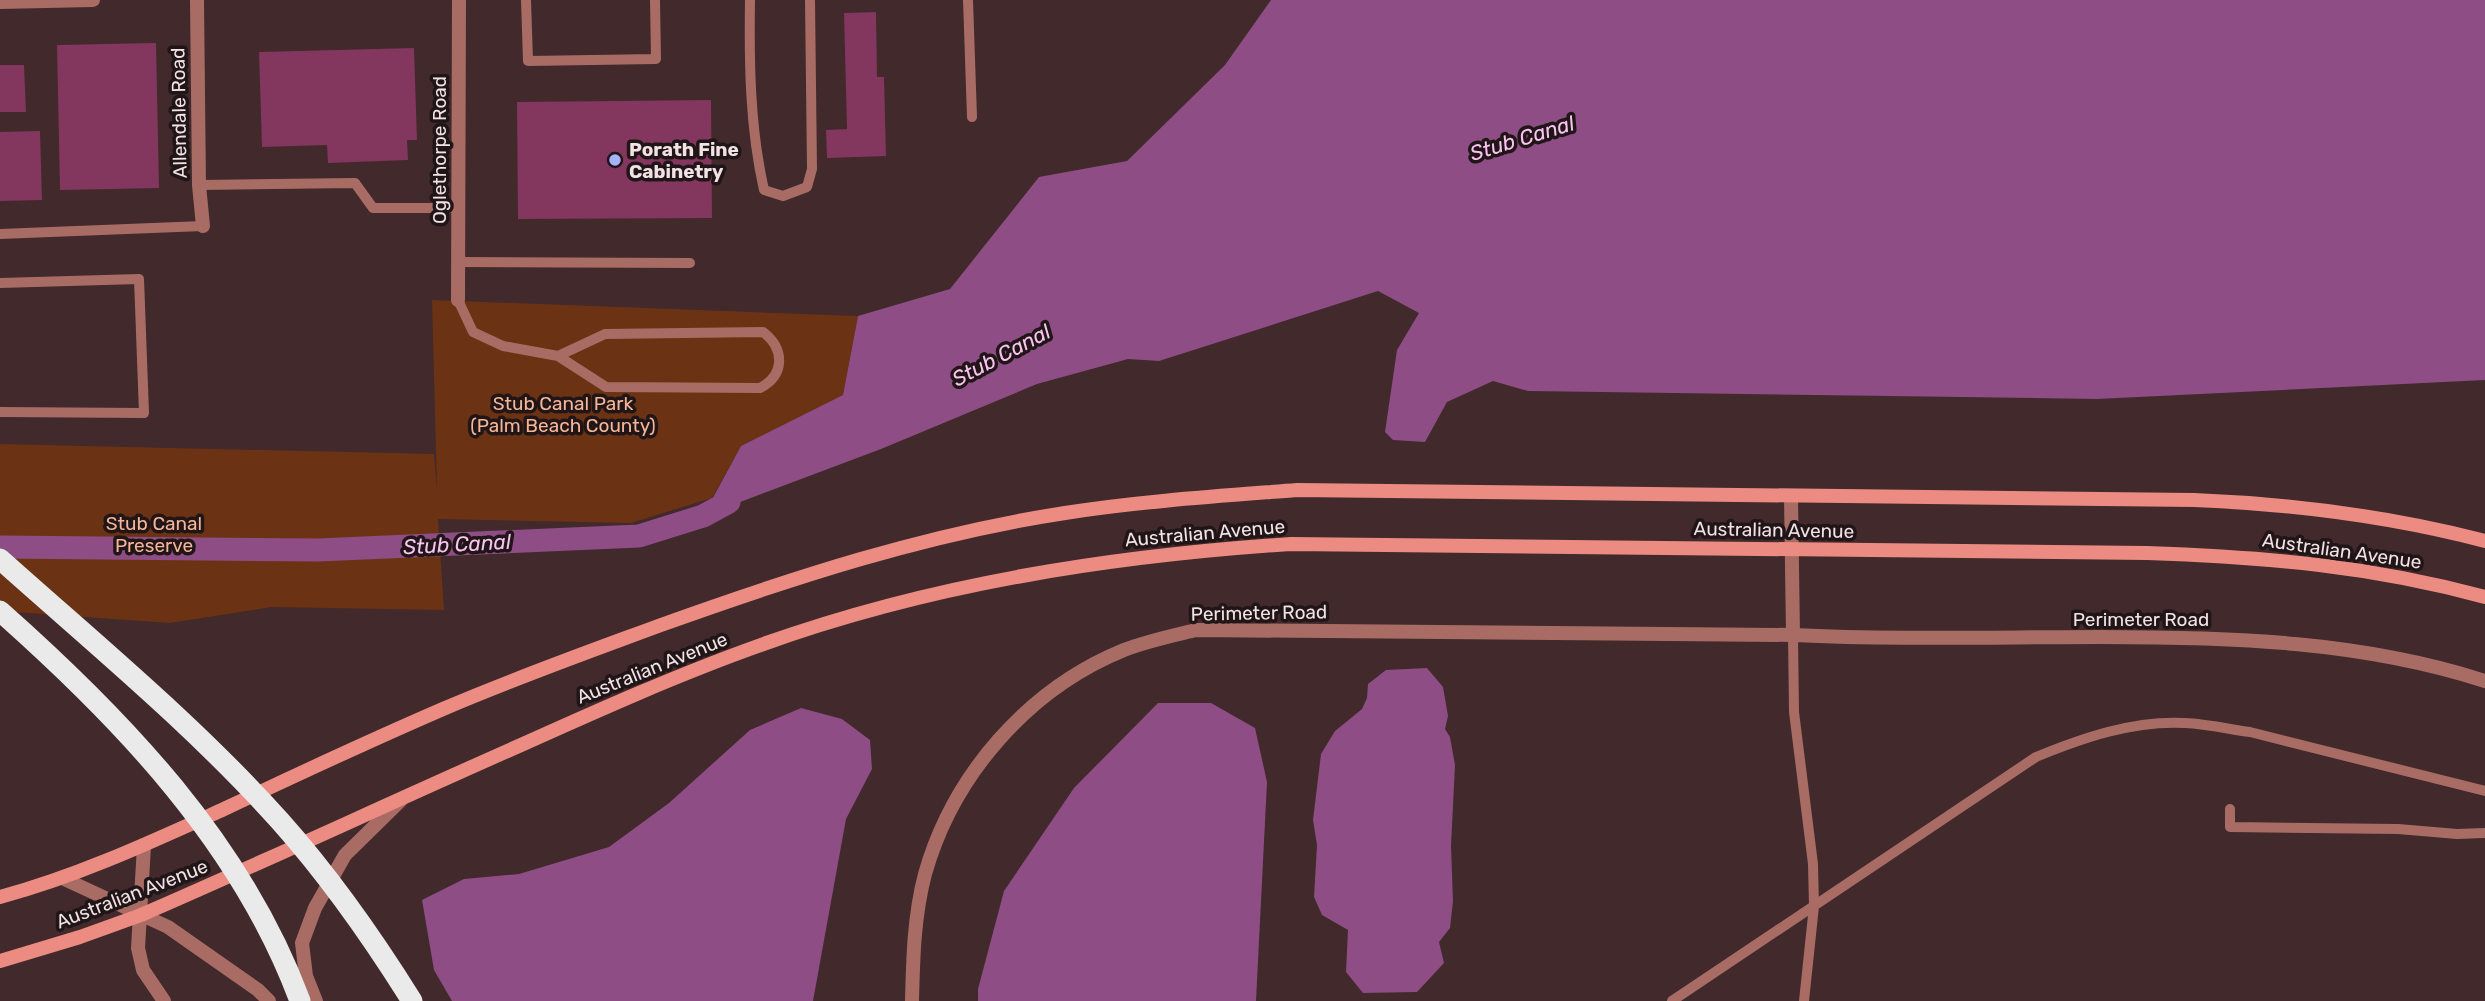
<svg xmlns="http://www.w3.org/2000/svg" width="2485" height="1001" font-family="Rubik,sans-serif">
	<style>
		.green { fill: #6c3214 }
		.water { fill: #8e4d84 }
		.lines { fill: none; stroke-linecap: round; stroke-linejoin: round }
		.canal { stroke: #8e4d84; stroke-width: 23 }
		.building { fill: #83365e }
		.service { stroke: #a86c64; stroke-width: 10 }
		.minor { stroke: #a86c64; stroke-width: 14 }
		.tertiary { stroke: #a86c64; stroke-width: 14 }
		.secondary { stroke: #eb8b81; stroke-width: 14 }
		.motorway-bridge { stroke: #eaeaea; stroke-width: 21 }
		.poi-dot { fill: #a7b1fc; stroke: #201517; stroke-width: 2.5 }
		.labels { text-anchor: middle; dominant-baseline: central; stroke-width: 7; stroke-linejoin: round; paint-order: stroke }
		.street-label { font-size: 19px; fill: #f2e2e4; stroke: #201517 }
		.poi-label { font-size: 19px; font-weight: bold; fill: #f2e2e4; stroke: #201517; text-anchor: start }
		.park-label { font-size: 19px; fill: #f6b597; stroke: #201517 }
		.water-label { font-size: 21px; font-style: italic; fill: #fbc3f1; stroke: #201517 }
	</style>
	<rect width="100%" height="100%" fill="#41292c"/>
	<path class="green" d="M432 300 858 316 843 395 741 446 712 498 631 523 438 519 444 610 271 607 170 623 0 611V444L434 454 437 491Z"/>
	<path class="water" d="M1271 0H2485V380L2097 399 1528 391 1493 381 1447 402 1425 442 1393 440 1385 432 1397 350 1419 313 1378 291 1159 361 1128 359 1037 384 881 449 703 516 741 446 843 395 858 316 950 289 1039 177 1127 161 1225 65Z
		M1427 668 1443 687 1448 716 1445 729 1450 737 1455 765 1451 846 1453 901 1450 928 1439 942 1444 963 1417 992 1363 993 1346 972 1348 930 1322 915 1314 897 1317 845 1313 820 1321 754 1335 731 1362 709 1367 698 1368 684 1386 670Z
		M1158 703H1211L1255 728 1267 782 1256 1001H978V989L1004 891 1074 788Z
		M801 708 842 719 870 740 872 769 846 819 813 1001H452L434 970 422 900 464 879 519 874 609 847 669 803 750 730Z"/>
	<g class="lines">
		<path class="canal" d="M0 547 318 550 639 536 703 516 729 502"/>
	</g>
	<path class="building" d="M876 12 877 77H884L886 156 827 158 826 130 847 129 844 13Z
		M156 43 159 188 60 190 57 45Z
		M414 48 417 140H407L408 160 328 163 327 145 262 147 259 52Z
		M0 65H24L26 112H0Z
		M711 100 712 218 518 219 517 102Z
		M40 131 42 200 0 201V132Z"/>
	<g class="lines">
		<path class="service" d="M526 0 528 61 656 59 655 0
			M750 0C749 64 750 128 764 190L783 196 807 187 812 169 810 0
			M968 0 972 117
			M199 185 355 183 373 208H458
			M0 234 203 226
			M458 262 690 263
			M0 283 139 279 144 413 0 412
			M458 300 473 332 503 346 558 356 605 334 763 332C785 349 785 375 760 388L606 387 558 356
			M1793 635 1794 712 1813 864 1814 906 1804 1001
			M2230 809V827L2398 829 2457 834 2485 833
			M1672 1001 2036 757C2082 738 2134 720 2185 723 2207 724 2228 729 2250 732L2485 791"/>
		<path class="minor" d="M197 0 199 185 203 226
			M0 2 93 0
			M458 300 459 0
			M1793 635C1896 640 1999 637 2101 637 2231 637 2361 641 2485 681"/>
		<path class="tertiary" d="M144 846 138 948 143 970 164 1001
			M62 878 168 927 258 990 269 1001
			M316 1001 306 976 302 943 315 908 345 855 401 800
			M912 1001C913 958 914 916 925 874 953 775 1028 689 1124 650 1147 641 1171 636 1196 630L1793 635 1791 497"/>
		<path class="secondary" d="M0 897C78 876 151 842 224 809 296 775 369 741 443 709 515 678 588 652 661 625 792 578 926 534 1065 513 1142 501 1220 496 1297 490L2194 500C2293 504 2389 516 2485 541
			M0 961 80 937 141 915C268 860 394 801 521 745 599 710 677 675 758 646 929 584 1110 556 1291 544L2147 553C2265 557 2371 566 2485 597"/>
		<path class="motorway-bridge" d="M0 559C95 644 195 726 280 821 330 877 372 937 412 1001
			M0 611C123 720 242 844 300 1001"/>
	</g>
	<circle class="poi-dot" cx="615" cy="160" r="7"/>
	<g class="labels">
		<g class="street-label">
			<text transform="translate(179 113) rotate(-91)">Allendale Road</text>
			<text transform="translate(439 150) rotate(-90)">Oglethorpe Road</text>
			<text transform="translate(1774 530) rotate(1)">Australian Avenue</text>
			<text transform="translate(1205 533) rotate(-5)">Australian Avenue</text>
			<text transform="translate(2342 551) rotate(8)">Australian Avenue</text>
			<text transform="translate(1259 613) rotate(-1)">Perimeter Road</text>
			<text x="2141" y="619">Perimeter Road</text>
			<text transform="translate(652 668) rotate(-22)">Australian Avenue</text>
			<text transform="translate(132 894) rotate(-21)">Australian Avenue</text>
		</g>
		<g class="poi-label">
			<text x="629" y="149">Porath Fine<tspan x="629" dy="22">Cabinetry</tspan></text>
		</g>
		<g class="park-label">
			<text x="563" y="403">Stub Canal Park<tspan x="563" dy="22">(Palm Beach County)</tspan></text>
			<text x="154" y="523">Stub Canal<tspan x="154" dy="22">Preserve</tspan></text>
		</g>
		<g class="water-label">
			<text transform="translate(1522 138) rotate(-17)">Stub Canal</text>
			<text transform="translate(1001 355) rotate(-28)">Stub Canal</text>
			<text transform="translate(457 544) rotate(-3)">Stub Canal</text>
		</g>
	</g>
</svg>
